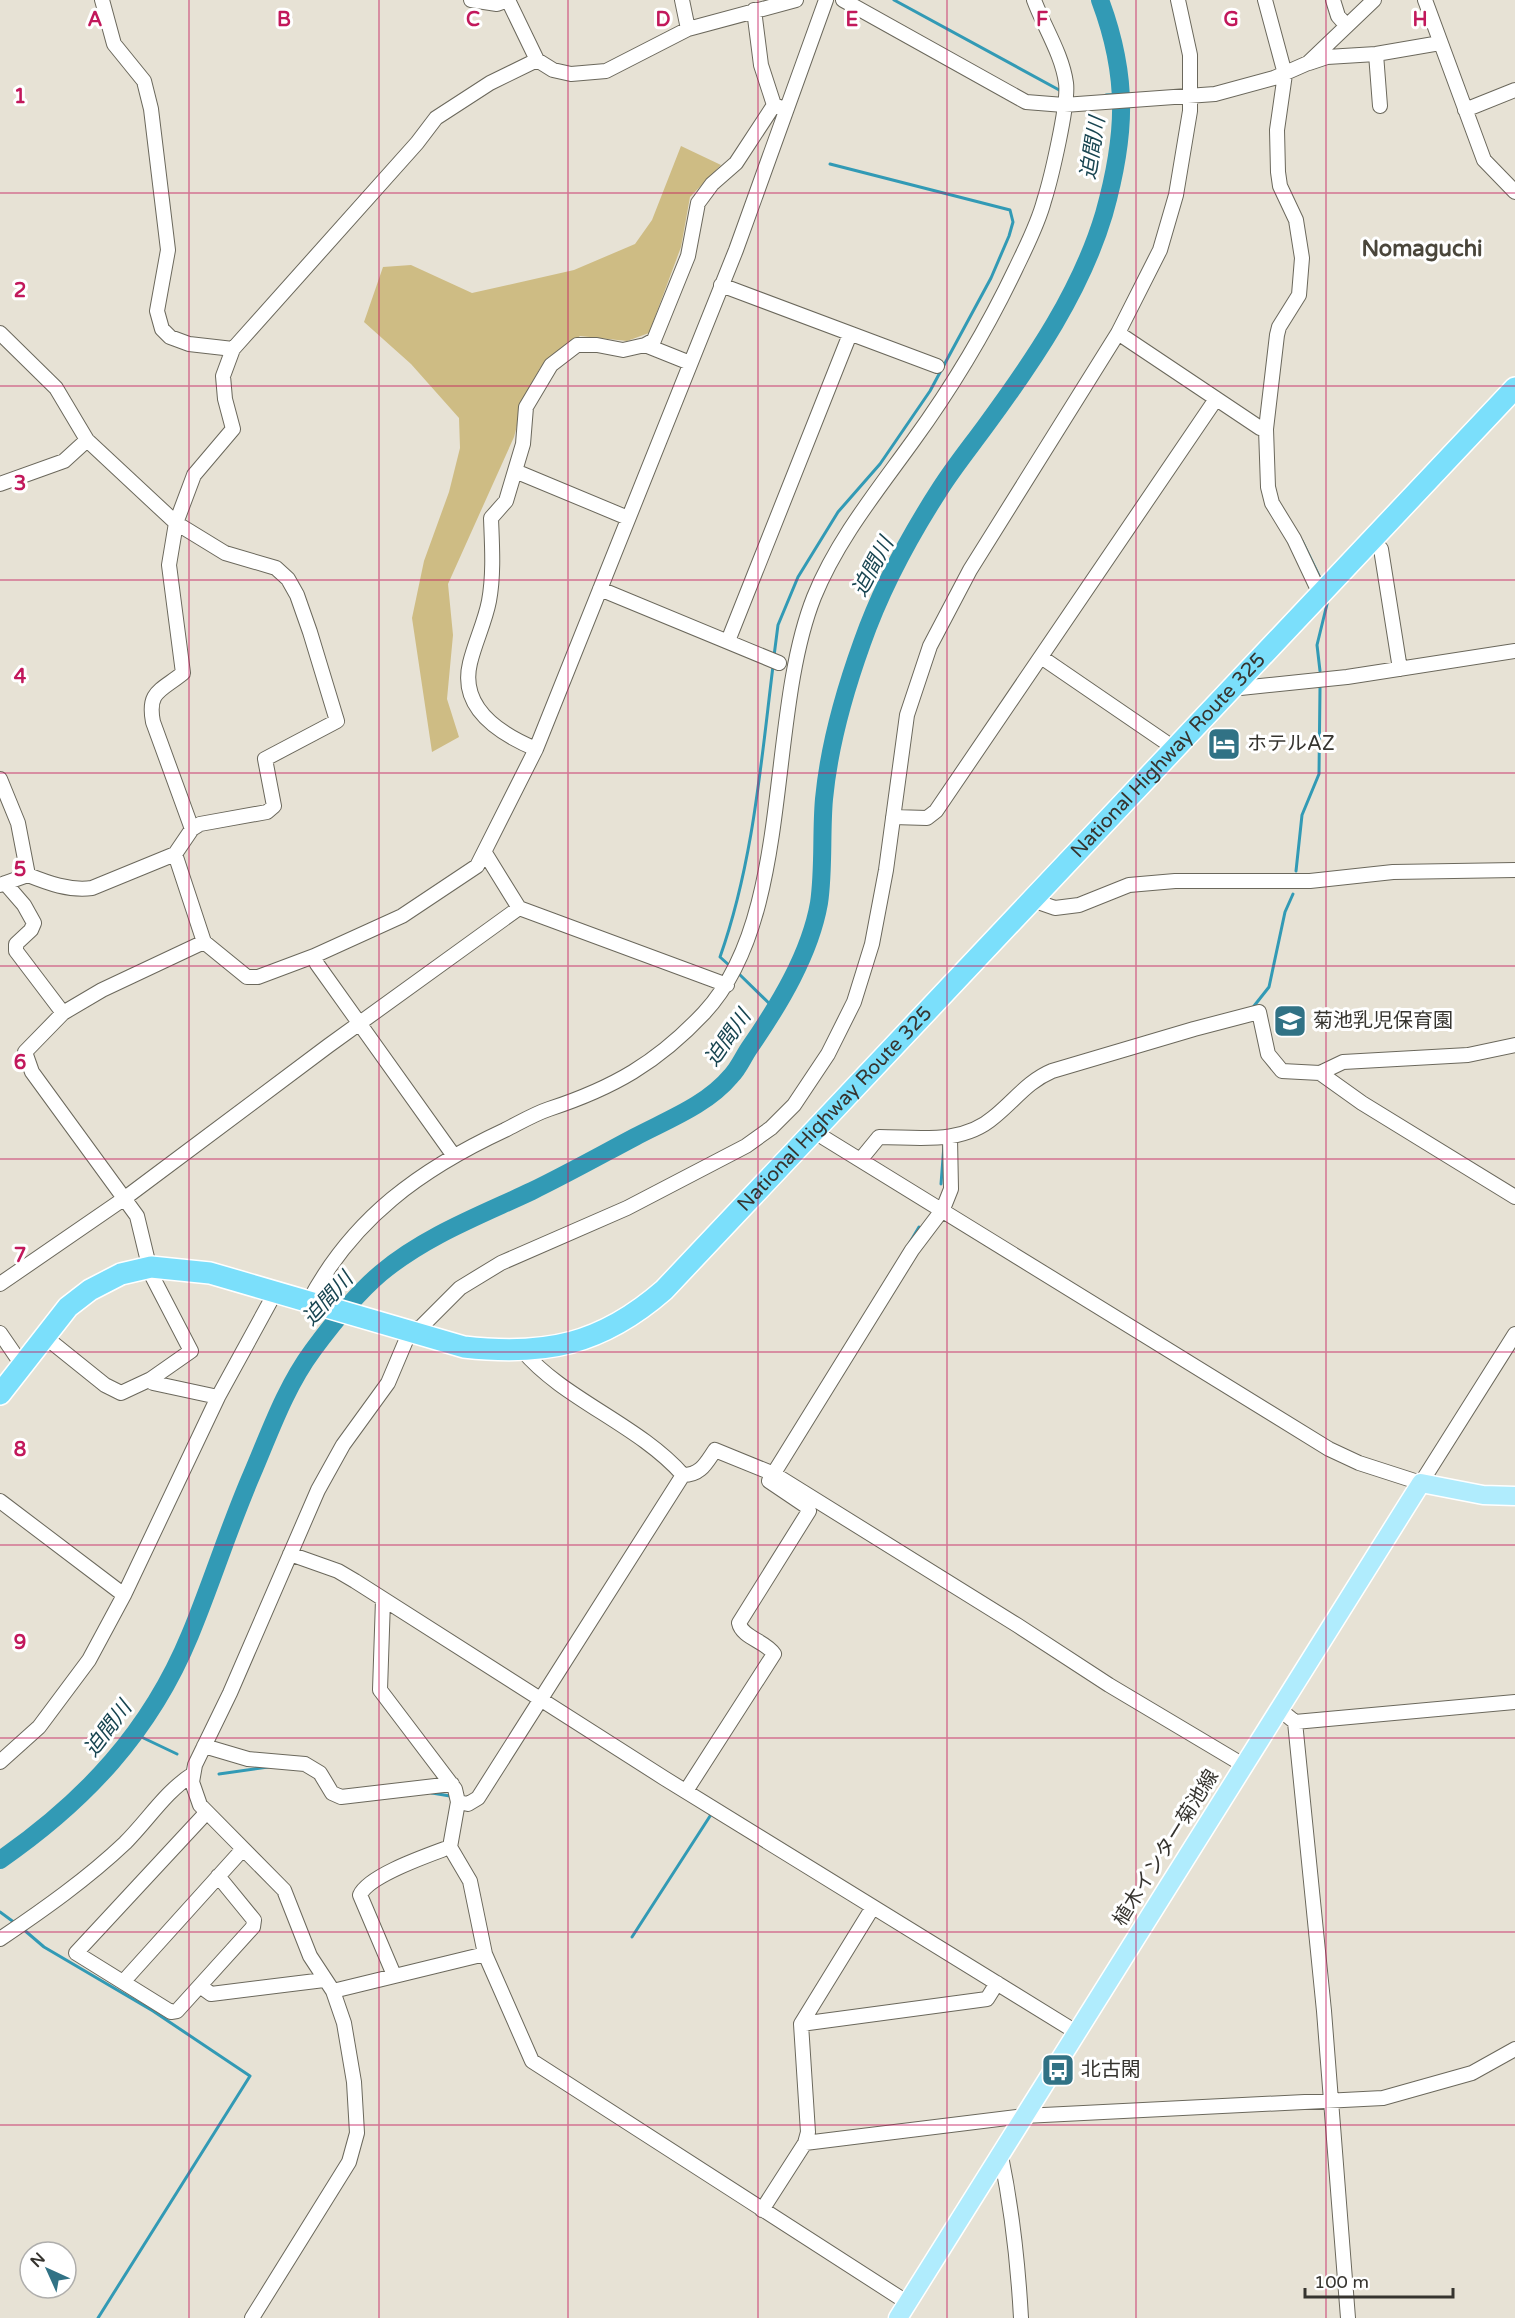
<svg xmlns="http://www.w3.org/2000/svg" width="1515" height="2318" font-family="'Varela Round','Noto Sans JP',sans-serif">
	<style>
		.green { fill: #cebc84 }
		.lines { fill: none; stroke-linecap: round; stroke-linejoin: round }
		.stream { stroke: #329ab5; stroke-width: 3 }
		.river { stroke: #329ab5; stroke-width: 18 }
		.minor-casing { stroke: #6b685c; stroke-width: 16 }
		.major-casing { stroke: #fff; stroke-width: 21 }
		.highway-casing { stroke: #fff; stroke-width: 24 }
		.minor { stroke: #fff; stroke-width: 14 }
		.major { stroke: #b0ecfd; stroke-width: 18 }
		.highway { stroke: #7bdffb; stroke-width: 21 }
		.grid { fill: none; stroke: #c2185b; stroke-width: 1.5; stroke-opacity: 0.55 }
		.labels { text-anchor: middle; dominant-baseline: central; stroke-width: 6; stroke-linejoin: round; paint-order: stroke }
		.poi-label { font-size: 20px; fill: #36342f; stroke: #fff; text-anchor: start }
		.street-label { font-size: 20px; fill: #36342f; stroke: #fff }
		.water-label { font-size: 21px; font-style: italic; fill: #184551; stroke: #fff }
		.quarter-label { font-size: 22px; font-weight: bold; fill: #4a463b; stroke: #fff }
		.grid-label { font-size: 20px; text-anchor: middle; font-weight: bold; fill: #c2185b; stroke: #fff; stroke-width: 6; stroke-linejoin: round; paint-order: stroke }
	</style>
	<rect width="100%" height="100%" fill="#e7e2d5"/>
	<path class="green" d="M681 146 721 165 690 197 681 247 649 333 627 341 580 336 540 368 525 395 514 437 448 584 453 635 447 699 459 737 432 752 412 618 424 561 449 492 460 448 459 418 411 364 364 322 383 267 411 265 472 293 574 270 635 244 652 220Z"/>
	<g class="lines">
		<path class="stream" d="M894 0 1061 91
			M1106 95 1121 94
			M1302 541 1321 580
			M774 656 778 625 798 577 838 512 880 464 930 391 991 278 1009 236 1013 222 1010 210 830 164
			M1320 671 1317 645 1328 600
			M1296 871 1302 815 1319 774 1320 688
			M730 966 720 957C753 864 761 763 773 666
			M737 972 775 1009
			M1254 1006 1269 987 1285 912 1293 894
			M941 1184 944 1145
			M909 1244 919 1227
			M135 1734 177 1754
			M219 1774 268 1767
			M432 1793 450 1796
			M0 1912 15 1923
			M23 1929 44 1947 153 2011 250 2076 98 2318
			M632 1937 712 1813"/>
		<path class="river" d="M0 1860C85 1801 150 1732 190 1635 212 1582 229 1527 252 1474 270 1432 285 1388 313 1350 333 1323 355 1295 381 1273 425 1236 481 1215 532 1191 567 1174 601 1155 635 1137 667 1120 707 1105 731 1076 739 1068 743 1057 750 1047 779 1005 810 954 819 903 824 869 821 833 824 799 829 746 844 693 862 643 881 589 909 537 940 489 954 467 971 446 987 424 1034 360 1081 291 1104 214 1126 136 1129 77 1100 0"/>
		<g class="minor-casing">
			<path id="minor" d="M102 0 114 44 144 81 151 109 168 250 157 311 162 329 170 337 189 344 233 349
				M471 0 497 4 508 0 537 60 553 70 571 74 606 71 688 29 796 0
				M682 0 688 29
				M843 0 1026 102 1064 105 1215 94 1274 78 1308 63 1374 0
				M1265 0 1285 74 1277 130 1278 172 1280 186 1296 220 1302 258 1299 295 1279 327 1277 335 1266 429 1268 487 1272 503 1294 539 1320 594
				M1333 0 1338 16 1346 25
				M1425 0 1484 160 1515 192
				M754 10 761 65 774 105 782 108
				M1376 54 1380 106
				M1309 63 1327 57 1376 54 1440 43
				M1465 110 1515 90
				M721 285 937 366
				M0 333 56 388 87 440 176 523 225 553 276 568 288 579 297 595 310 632 337 721 265 759 274 806 267 812 200 824 192 829 175 854 92 888C69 891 48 883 28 875L0 885
				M1118 333 1260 428 1266 429
				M645 345 690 363
				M515 471 628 518
				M0 484 64 461 87 440
				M1372 539 1381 549 1400 669
				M600 589 779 663
				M728 641 850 334
				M1041 657 1174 748
				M1231 689 1347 677 1515 651
				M536 749C500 734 459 708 470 663 475 642 485 622 489 601 494 574 492 545 491 518L506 501 523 444 526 407 551 365 577 345H597L623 350 645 345 654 340 688 256 698 203 712 184 736 163 774 105
				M0 779 18 823 28 875
				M893 817 927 818 936 811 1216 399
				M192 829 153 722C147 691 161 691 183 673L169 565 176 523 194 475 233 429 225 399 223 376 233 349 417 143 436 118 490 83 537 60
				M485 853 519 908 727 985
				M175 854 204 942 247 977H258L314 956 402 916 477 866 536 749 736 250 826 0
				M5 883 24 905 34 923 31 930 16 944V951L63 1013
				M1032 900 1055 908 1079 905 1129 885 1175 881H1310L1393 872 1515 870
				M314 956 317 964 454 1156
				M1320 1073 1362 1103 1515 1197
				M813 1131 1329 1449 1359 1463 1421 1483 1515 1334
				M861 1159 879 1137C918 1137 962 1145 994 1117 1014 1101 1028 1081 1052 1071L1194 1029 1259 1012 1268 1054 1282 1071 1320 1073 1343 1062 1468 1055 1515 1045
				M0 1284 125 1198 328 1046 519 908
				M309 1301C353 1218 421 1169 505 1130 519 1123 534 1114 549 1109 613 1088 657 1063 704 1013 794 917 766 718 814 597 837 540 877 491 913 441 953 386 987 329 1016 268 1026 247 1038 224 1044 201 1051 179 1069 103 1066 83 1062 54 1044 27 1034 0
				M0 1333 22 1365
				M44 1336 105 1385 121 1393 151 1379 191 1351 151 1274 137 1216 32 1072 25 1052 63 1013 102 990 204 942
				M523 1351C563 1399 639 1425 683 1475 701 1475 706 1463 715 1450L774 1474 1017 1625 1109 1685 1245 1766
				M151 1379 153 1383 218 1397
				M0 1501 124 1595
				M290 1554 338 1571 355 1581 664 1778 1076 2032
				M383 1600 380 1690 455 1789 458 1802 450 1847 470 1881 485 1954 532 2061 908 2303
				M1279 1709 1295 1722 1515 1702
				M1295 1722 1324 2011 1348 2318
				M204 1746 248 1759 305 1764 320 1773 332 1793 341 1797 452 1784
				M0 1762 39 1727 89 1660 124 1595 218 1397 276 1291
				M686 1791 774 1654C766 1641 742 1638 739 1623L809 1511 806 1506 769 1481 912 1250 943 1209 951 1189 950 1138
				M458 1802 468 1804 478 1798 683 1475
				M206 1813 76 1953 171 2012 177 2011 253 1927 254 1920 218 1876
				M0 1939C43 1910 87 1879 125 1843 148 1820 166 1791 193 1774
				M394 1975 360 1895C369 1875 429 1855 450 1847
				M123 1982 243 1849
				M200 1986 211 1994 324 1980
				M333 1991 485 1954
				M801 2024 987 1999 997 1983
				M805 2143 1024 2116 1383 2098 1472 2073 1515 2049
				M1001 2156C1012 2210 1018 2263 1021 2318
				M762 2210 805 2143 808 2132 801 2024 873 1907
				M252 2318 349 2162 357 2133 354 2082 344 2023 333 1991 310 1956 284 1890 200 1805 192 1782 195 1765 230 1693 318 1490 343 1445 388 1383 410 1331 422 1326 460 1288 501 1263 627 1208 746 1146 771 1128 794 1105 828 1054 854 1002 872 944 886 870 907 715 930 646 970 570 1118 333 1160 250 1176 195 1190 111V55L1178 0"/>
		</g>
		<g class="major-casing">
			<path id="major" d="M898 2318 1421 1483 1483 1495 1515 1496"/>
		</g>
		<g class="highway-casing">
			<g id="highway">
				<path id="s1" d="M0 1394 68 1307 90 1290 121 1274 151 1267 210 1273 464 1347C545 1356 601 1345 664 1290L1515 388"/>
			</g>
		</g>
		<use href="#minor" class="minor"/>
		<use href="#major" class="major"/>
		<use href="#highway" class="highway"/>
	</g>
	<path class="grid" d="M189 0V2318M379 0V2318M568 0V2318M758 0V2318M947 0V2318M1136 0V2318M1326 0V2318M0 193H1515M0 386H1515M0 580H1515M0 773H1515M0 966H1515M0 1159H1515M0 1352H1515M0 1545H1515M0 1738H1515M0 1932H1515M0 2125H1515"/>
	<defs>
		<g id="hotel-square" transform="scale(1.725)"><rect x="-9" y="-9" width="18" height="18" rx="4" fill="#317285" stroke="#fff"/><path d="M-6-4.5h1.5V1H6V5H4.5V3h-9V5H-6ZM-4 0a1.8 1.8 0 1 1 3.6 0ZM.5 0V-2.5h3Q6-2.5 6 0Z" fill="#fff"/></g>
		<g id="school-square" transform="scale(1.725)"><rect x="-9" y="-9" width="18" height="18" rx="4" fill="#317285" stroke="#fff"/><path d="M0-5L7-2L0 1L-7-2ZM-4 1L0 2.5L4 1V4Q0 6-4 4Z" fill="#fff"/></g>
		<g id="bus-square" transform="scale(1.725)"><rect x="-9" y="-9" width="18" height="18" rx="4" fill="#317285" stroke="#fff"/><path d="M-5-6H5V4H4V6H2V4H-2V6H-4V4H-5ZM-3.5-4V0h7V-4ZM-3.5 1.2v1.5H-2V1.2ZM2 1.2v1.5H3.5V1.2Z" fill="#fff"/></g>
	</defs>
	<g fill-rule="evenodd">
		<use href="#hotel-square" x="1224" y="744"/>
		<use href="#school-square" x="1290" y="1021"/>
		<use href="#bus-square" x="1058" y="2070"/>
	</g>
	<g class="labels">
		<g class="poi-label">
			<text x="1247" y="744">ホテルAZ</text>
			<text x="1313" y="1021">菊池乳児保育園</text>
			<text x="1081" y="2070">北古閑</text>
		</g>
		<g class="street-label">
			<text stroke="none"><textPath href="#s1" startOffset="1478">National Highway Route 325</textPath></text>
			<text stroke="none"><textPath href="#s1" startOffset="992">National Highway Route 325</textPath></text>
			<text transform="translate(1166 1848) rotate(-58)">植木インター菊池線</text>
		</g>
		<g class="water-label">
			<text transform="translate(1093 148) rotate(-81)">迫間川</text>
			<text transform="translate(873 567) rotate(-62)">迫間川</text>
			<text transform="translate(728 1038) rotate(-55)">迫間川</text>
			<text transform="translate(328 1299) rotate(-48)">迫間川</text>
			<text transform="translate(108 1729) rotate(-53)">迫間川</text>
		</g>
		<g class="quarter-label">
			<text x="1422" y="249">Nomaguchi</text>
		</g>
	</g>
	<g class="grid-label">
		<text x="95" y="26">A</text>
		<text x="284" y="26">B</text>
		<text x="473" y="26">C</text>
		<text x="663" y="26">D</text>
		<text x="852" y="26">E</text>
		<text x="1042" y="26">F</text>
		<text x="1231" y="26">G</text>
		<text x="1420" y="26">H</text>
		<text x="20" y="103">1</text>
		<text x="20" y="297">2</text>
		<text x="20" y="490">3</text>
		<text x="20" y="683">4</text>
		<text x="20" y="876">5</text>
		<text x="20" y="1069">6</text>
		<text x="20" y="1262">7</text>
		<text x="20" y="1456">8</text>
		<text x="20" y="1649">9</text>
	</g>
	<g transform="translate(48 2270) rotate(315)"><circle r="28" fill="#ffffff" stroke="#afaeac" stroke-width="1.5"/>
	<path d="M0-4.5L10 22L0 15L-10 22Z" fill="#317285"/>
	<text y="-9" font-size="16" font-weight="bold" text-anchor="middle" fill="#36342f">N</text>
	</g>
	<path d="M1305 2288v9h148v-9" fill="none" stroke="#36342f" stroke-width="3"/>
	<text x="1314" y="2288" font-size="18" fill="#36342f" stroke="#ffffff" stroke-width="4.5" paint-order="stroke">100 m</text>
</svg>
